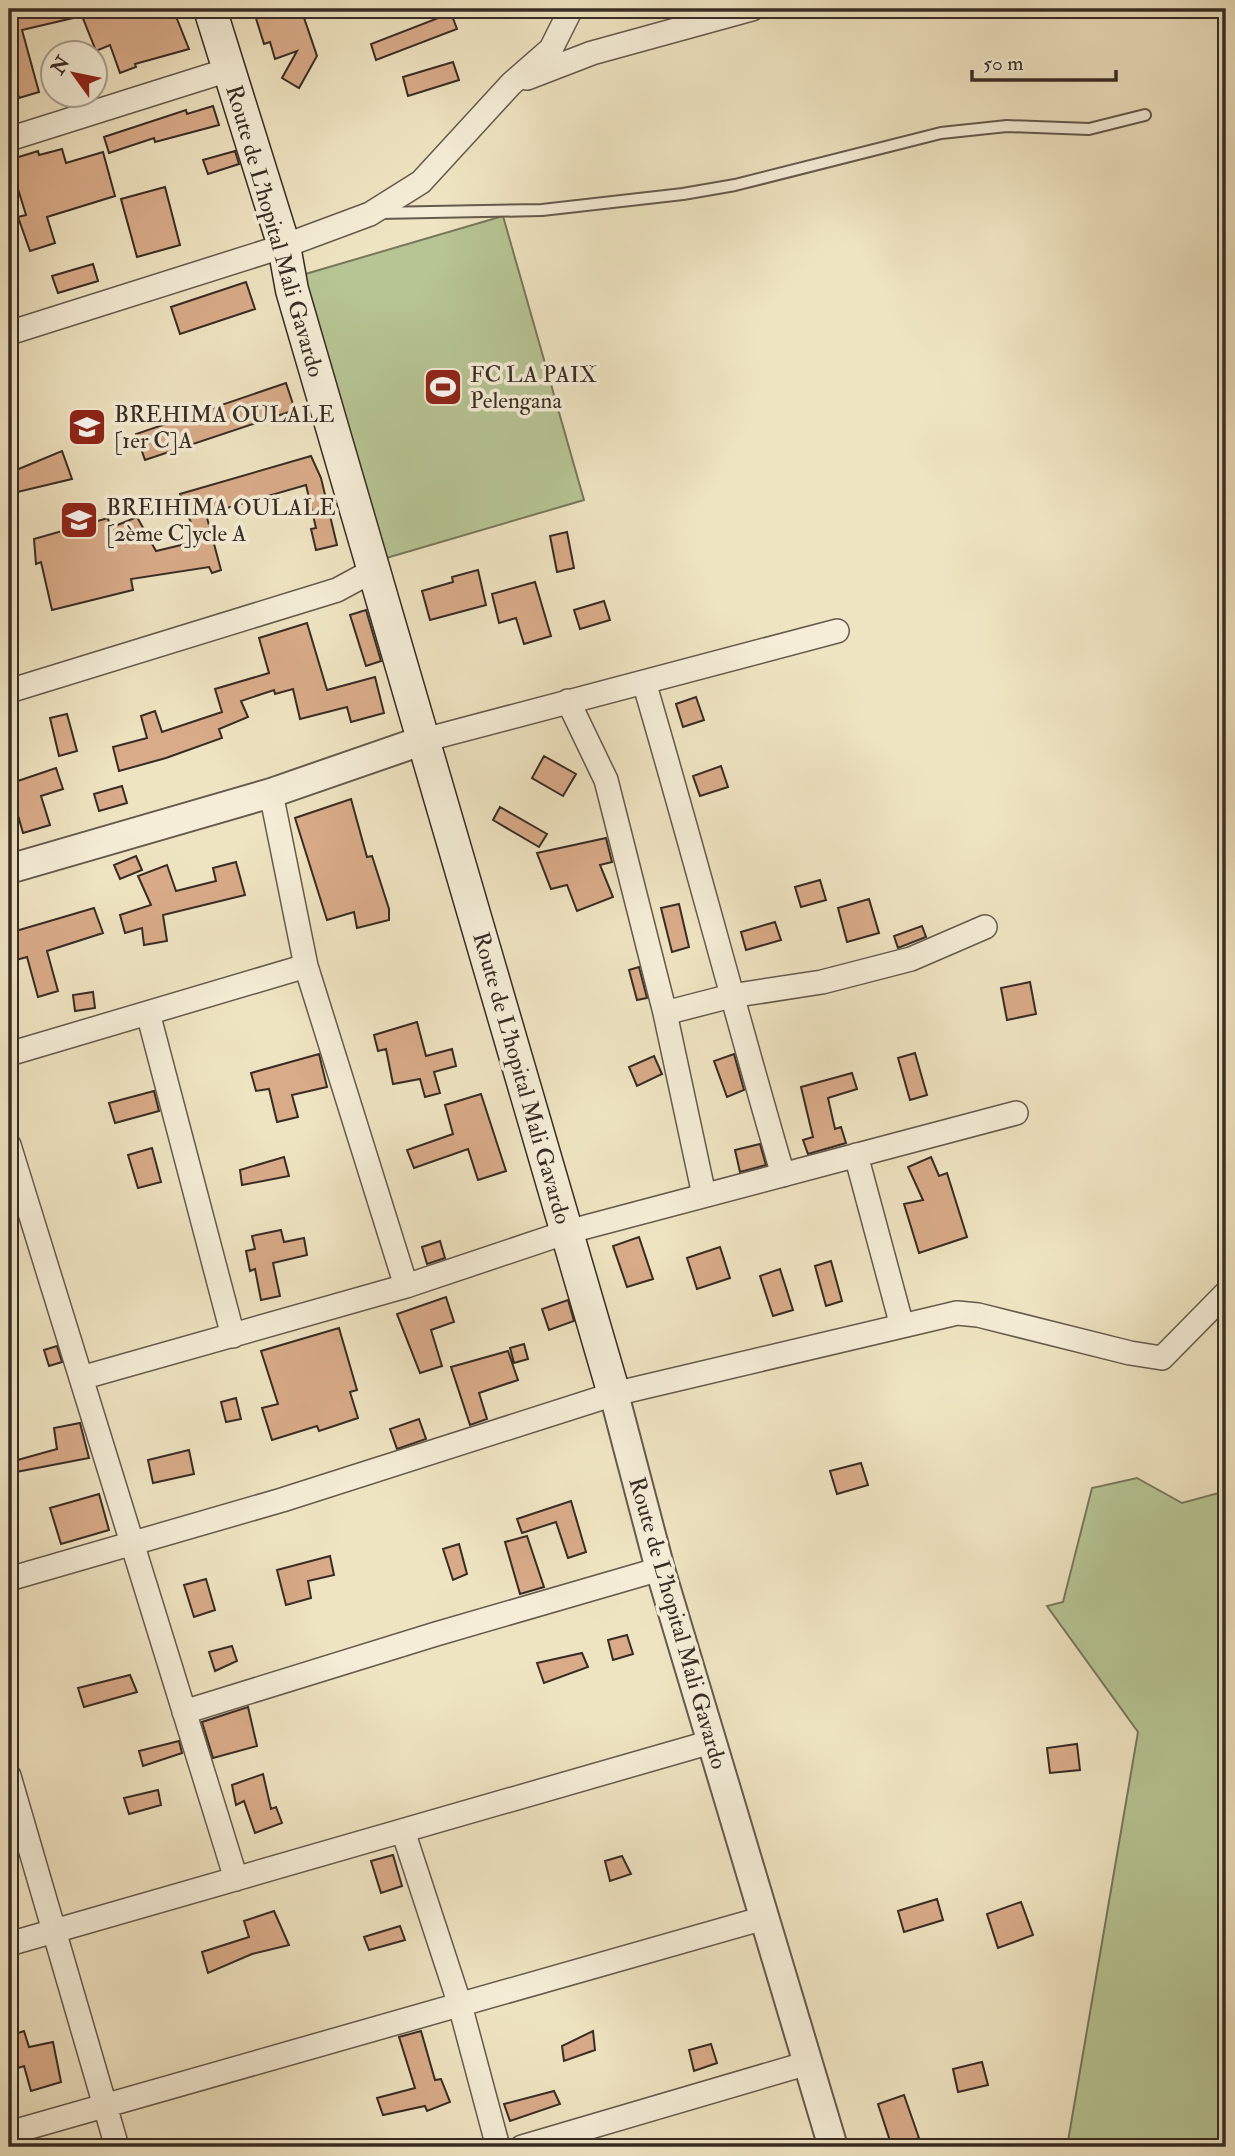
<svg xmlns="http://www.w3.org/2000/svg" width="1235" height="2156" font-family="'IM FELL Double Pica',serif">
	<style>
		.green { fill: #b7c594; stroke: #77785c; stroke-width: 2 }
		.building { fill: #d9ab88; stroke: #372c25; stroke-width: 2 }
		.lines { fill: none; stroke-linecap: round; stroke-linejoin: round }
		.service-casing { stroke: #655a4c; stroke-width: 14 }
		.minor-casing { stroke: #655a4c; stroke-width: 26 }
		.tertiary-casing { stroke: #655a4c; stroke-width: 32 }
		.secondary-casing { stroke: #372c25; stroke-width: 35 }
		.service { stroke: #f5edd7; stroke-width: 10 }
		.minor { stroke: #f5edd7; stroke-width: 23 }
		.tertiary { stroke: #f5edd7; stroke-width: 28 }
		.secondary { stroke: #f5edd7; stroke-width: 32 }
		.labels { text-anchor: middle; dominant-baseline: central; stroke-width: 7; stroke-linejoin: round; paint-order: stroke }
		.street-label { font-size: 23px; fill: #372c25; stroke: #f5edd7 }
		.poi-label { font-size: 23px; fill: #372c25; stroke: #f5edd7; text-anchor: start }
	</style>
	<rect width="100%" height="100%" fill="#efe4c1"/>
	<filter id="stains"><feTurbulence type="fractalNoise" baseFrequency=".00286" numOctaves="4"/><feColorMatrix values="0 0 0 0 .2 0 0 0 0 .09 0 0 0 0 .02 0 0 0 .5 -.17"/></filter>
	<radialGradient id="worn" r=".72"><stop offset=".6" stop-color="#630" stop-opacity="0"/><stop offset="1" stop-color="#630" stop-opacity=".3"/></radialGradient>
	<path class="green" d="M503 216 584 500 383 559 302 275Z
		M1137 1478 1182 1503 1226 1491V2147H1067L1138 1732 1047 1606 1063 1602 1092 1488Z"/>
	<path class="building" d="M9 9H173L189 49 135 64 136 67 120 73 110 45 96 51 82 16 22 30 39 92 19 98 9 60Z
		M253 9H301L317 56 299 88 282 78 297 51 275 59 270 42 264 44Z
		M451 13 457 29 376 60 371 44Z
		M453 62 459 80 408 96 403 77Z
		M213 106 219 125 155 142 154 138 109 153 104 137 186 110 187 114Z
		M62 149 66 163 103 152 115 196 47 217 55 243 30 251 18 217 26 215 9 160 38 151 39 155Z
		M235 151 239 164 208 174 203 160Z
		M165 187 180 245 137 257 121 199Z
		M93 264 98 281 58 293 52 276Z
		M246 282 255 309 180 334 171 307Z
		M286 383 295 410 145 460 136 434Z
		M62 451 72 479 9 494V473Z
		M311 456 321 478 337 545 316 550 311 529 316 528 306 485 206 514 221 570 212 573 209 567 131 579 133 590 52 610 41 562 36 564 34 539 108 518 110 528 137 517 156 551 198 541 180 494Z
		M567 532 574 568 557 572 550 536Z
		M478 570 486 605 430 620 422 591 453 582 452 577Z
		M535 582 551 636 524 644 516 618 499 623 492 594Z
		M604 601 610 620 580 629 574 610Z
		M366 610 381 661 366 666 350 615Z
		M307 623 327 690 375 677 384 713 351 722 347 707 300 719 293 689 275 694 274 690 241 701 248 717 219 729 222 738 166 758 119 771 113 747 147 738 141 716 155 711 162 732 222 712 215 689 269 673 259 638Z
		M696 697 704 720 683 727 676 704Z
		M67 714 77 751 59 756 50 718Z
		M544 756 576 774 563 796 532 778Z
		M721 766 728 787 700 796 693 776Z
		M56 768 63 789 41 796 50 825 23 833 9 784Z
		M122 786 127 803 99 811 94 794Z
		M351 799 367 857 372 856 389 909V920L357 928 354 912 327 920 295 818Z
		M500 807 547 834 539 847 493 820Z
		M606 838 612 862 600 865 613 897 577 911 567 885 551 889 537 853Z
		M136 856 142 870 120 879 114 865Z
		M236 862 245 895 163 915 167 941 144 945 142 928 125 933 120 915 151 905 138 876 167 865 176 891 216 881 213 868Z
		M820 880 826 900 801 907 795 887Z
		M869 899 879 933 847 942 838 908Z
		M679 904 689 947 672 952 661 908Z
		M94 908 103 933 47 951 58 991 38 997 27 957 9 962V933Z
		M775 922 781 940 746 950 741 932Z
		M922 926 926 937 898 948 894 936Z
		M639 967 647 998 637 1000 629 970Z
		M1030 982 1036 1014 1007 1020 1001 988Z
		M93 992 95 1008 75 1011 73 995Z
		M417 1022 426 1056 452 1049 456 1066 434 1072 440 1093 425 1097 420 1079 393 1084 386 1049 378 1051 374 1035Z
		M915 1053 927 1095 910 1100 898 1058Z
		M319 1054 327 1087 292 1095 298 1117 277 1122 269 1089 256 1091 251 1073Z
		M734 1054 744 1090 727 1097 714 1061Z
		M654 1056 662 1074 637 1086 629 1067Z
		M852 1073 857 1089 828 1098 835 1129 841 1127 846 1143 808 1154 803 1140 813 1137 801 1087Z
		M154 1091 159 1111 115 1123 109 1103Z
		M481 1094 506 1171 478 1180 468 1149 414 1168 407 1150 453 1134 445 1105Z
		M760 1144 766 1165 740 1172 735 1150Z
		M152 1148 161 1182 138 1188 128 1155Z
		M284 1157 289 1176 242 1185 240 1170Z
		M931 1157 939 1176 947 1173 967 1237 919 1253 904 1204 923 1200 908 1167Z
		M281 1230 284 1242 304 1238 307 1255 273 1263 280 1296 261 1300 255 1269 250 1271 246 1251 255 1249 252 1236Z
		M639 1237 653 1279 627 1287 613 1246Z
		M440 1241 445 1258 427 1264 422 1247Z
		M720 1247 730 1278 697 1289 687 1258Z
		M831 1261 842 1301 826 1306 815 1266Z
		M780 1269 793 1310 773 1316 760 1276Z
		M446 1297 454 1322 431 1330 442 1366 420 1373 397 1314Z
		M568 1300 574 1321 549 1330 542 1309Z
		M339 1328 357 1390 350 1392 358 1418 319 1431 317 1426 272 1440 262 1408 278 1404 261 1351Z
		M524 1344 528 1359 514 1363 510 1348Z
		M57 1346 62 1362 49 1366 44 1350Z
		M508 1351 518 1380 479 1393 487 1419 470 1425 451 1367Z
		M236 1398 241 1419 226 1422 221 1402Z
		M419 1419 426 1439 397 1449 390 1429Z
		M80 1423 89 1458 16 1472 14 1461 57 1449 54 1428Z
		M189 1450 194 1474 153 1483 148 1460Z
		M861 1463 868 1485 837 1494 830 1471Z
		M99 1494 109 1530 61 1544 50 1508Z
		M571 1501 586 1552 568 1558 556 1522 522 1533 517 1519Z
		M527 1536 544 1587 520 1594 505 1542Z
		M459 1544 467 1574 453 1580 443 1549Z
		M330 1556 334 1575 308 1581 311 1598 286 1605 277 1570Z
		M206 1579 215 1610 194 1617 184 1585Z
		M627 1635 633 1654 613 1660 608 1640Z
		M232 1646 237 1661 215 1671 209 1652Z
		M582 1653 588 1667 544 1683 537 1663Z
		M130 1675 137 1692 84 1707 78 1688Z
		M248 1707 257 1746 213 1758 202 1722Z
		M179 1741 182 1753 143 1766 139 1751Z
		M1077 1744 1080 1770 1050 1773 1047 1748Z
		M263 1774 271 1809 276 1807 282 1823 255 1833 244 1801 236 1805 232 1785Z
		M158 1790 161 1805 129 1814 124 1798Z
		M393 1855 402 1886 381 1893 371 1861Z
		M622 1856 631 1874 610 1881 605 1861Z
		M937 1899 943 1920 904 1932 898 1911Z
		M1021 1902 1033 1935 998 1948 987 1914Z
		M274 1911 289 1945 252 1954 208 1973 202 1952 249 1937 244 1921Z
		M400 1926 405 1940 369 1950 364 1937Z
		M24 2031 29 2047 53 2042 61 2082 31 2091 24 2066 12 2070 9 2036Z
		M421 2031 435 2080 441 2079 450 2102 427 2111 425 2106 383 2115 377 2098 415 2088 399 2037Z
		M593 2031 595 2050 564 2061 562 2046Z
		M711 2044 717 2063 694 2071 689 2050Z
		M982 2062 988 2085 958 2092 953 2069Z
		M554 2091 560 2104 510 2121 504 2104Z
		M904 2095 919 2138 892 2147 878 2104Z"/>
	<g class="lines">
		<g class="service-casing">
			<path id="service" d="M379 213 542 210 683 194 735 185 941 133 1007 126 1089 129 1145 115"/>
		</g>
		<g class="minor-casing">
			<path id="minor" d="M527 78 592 53 752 9
				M9 139 228 70
				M9 333 284 246 370 214 421 182 511 84 551 49 571 9
				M644 682C692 845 735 1011 783 1175
				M9 691 337 590 374 570
				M568 701 606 780 665 1013 704 1195
				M424 740 837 631
				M271 793 306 966 406 1286
				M148 1013 233 1336
				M665 1013 731 996 822 982 911 959 985 927
				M9 1054 306 966
				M9 1145 236 1879
				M856 1155 902 1326
				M81 1378 406 1286 567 1232 1016 1113
				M9 1579 282 1500 614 1394 957 1313 978 1315 1130 1353 1162 1358 1226 1293
				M184 1712 436 1634 660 1569
				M9 1776 117 2147
				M403 1831 460 2005 498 2147
				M9 1944 711 1742
				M9 2133 764 1918
				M522 2147 808 2063"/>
		</g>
		<g class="tertiary-casing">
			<path id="tertiary" d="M9 869 271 793 424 740
				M614 1394 660 1569 833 2147"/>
		</g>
		<g class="secondary-casing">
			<path id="secondary" d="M210 9 284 246 292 290 614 1394"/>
		</g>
		<use href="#service" class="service"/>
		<use href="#minor" class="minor"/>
		<use href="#tertiary" class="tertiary"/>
		<use href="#secondary" class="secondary"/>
	</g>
	<defs>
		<g id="stadium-square" transform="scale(2.0125)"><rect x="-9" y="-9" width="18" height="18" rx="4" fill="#8f2418" stroke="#f5edd7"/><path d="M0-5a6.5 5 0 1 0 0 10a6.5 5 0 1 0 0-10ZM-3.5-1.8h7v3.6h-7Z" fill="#fff"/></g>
		<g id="school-square" transform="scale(2.0125)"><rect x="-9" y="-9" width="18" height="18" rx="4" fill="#8f2418" stroke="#f5edd7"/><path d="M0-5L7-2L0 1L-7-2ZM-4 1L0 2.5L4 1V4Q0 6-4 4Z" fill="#fff"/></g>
	</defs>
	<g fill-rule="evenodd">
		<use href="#stadium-square" x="443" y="387"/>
		<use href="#school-square" x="87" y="427"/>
		<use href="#school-square" x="79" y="520"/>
	</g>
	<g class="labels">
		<g class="street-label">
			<text transform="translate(275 231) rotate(74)">Route de L'hopital Mali Gavardo</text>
			<text transform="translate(522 1078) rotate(74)">Route de L'hopital Mali Gavardo</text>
			<text transform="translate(678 1623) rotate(74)">Route de L'hopital Mali Gavardo</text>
		</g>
		<g class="poi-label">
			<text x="470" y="374">FC LA PAIX<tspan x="470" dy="26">Pelengana</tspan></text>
			<text x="114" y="414">BREHIMA OULALE<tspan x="114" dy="26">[1er C]A</tspan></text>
			<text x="106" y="507">BREIHIMA OULALE<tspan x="106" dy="26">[2ème C]ycle A</tspan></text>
		</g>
	</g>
	<rect width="1235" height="2156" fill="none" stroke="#efe4c1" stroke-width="35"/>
	<rect x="10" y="10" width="1214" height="2135" fill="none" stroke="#372c25" stroke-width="3.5"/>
	<rect x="18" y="18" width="1200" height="2121" fill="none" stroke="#372c25" stroke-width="2"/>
	<g transform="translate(74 74) rotate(303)"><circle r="33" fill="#f5edd7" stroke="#a9a090" stroke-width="2"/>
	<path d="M0-5L12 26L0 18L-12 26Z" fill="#8f2418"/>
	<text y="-10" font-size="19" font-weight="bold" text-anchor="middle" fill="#372c25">N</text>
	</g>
	<path d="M972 70v10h144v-10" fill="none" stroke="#372c25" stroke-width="3.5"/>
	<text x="983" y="70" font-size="21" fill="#372c25" stroke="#f5edd7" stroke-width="5" paint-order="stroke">50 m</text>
	<rect width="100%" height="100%" filter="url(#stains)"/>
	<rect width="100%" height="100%" fill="url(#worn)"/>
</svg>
